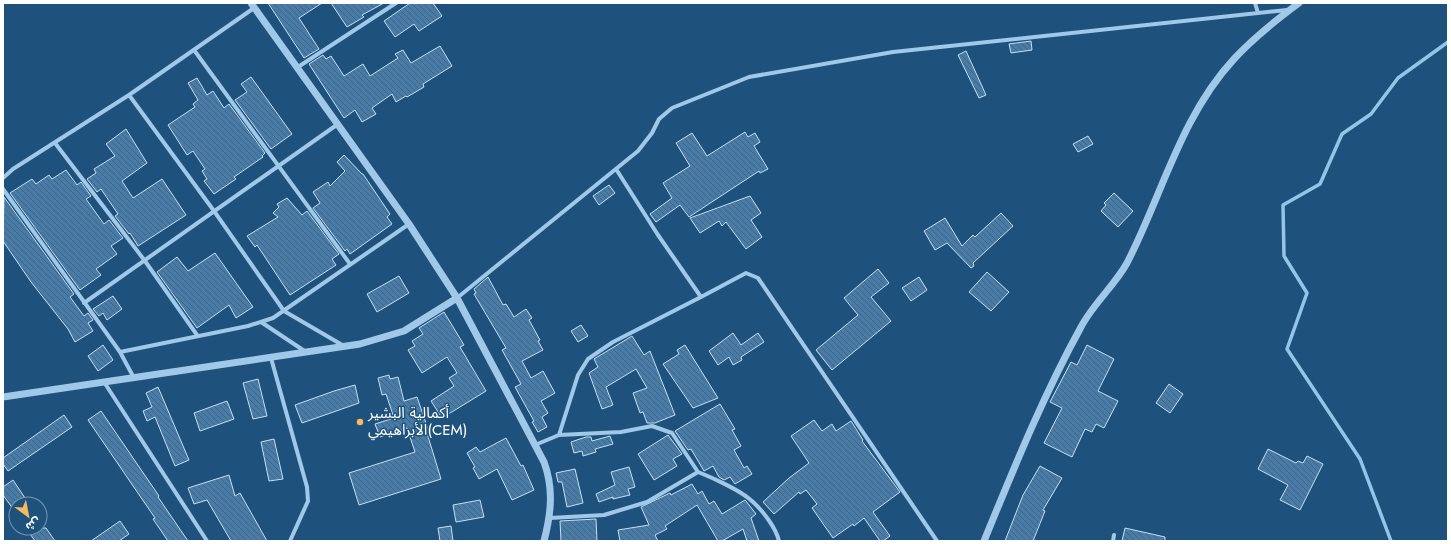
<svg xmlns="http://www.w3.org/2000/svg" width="1451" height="544" font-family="Jost,'Noto Sans Arabic',sans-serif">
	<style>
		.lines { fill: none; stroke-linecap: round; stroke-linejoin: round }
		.stream { stroke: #94c5e9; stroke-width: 3.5 }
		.building { fill: url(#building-back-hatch); stroke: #c4e0f6 }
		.minor { stroke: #a0c8e8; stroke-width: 4 }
		.tertiary { stroke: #a0c8e8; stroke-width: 7 }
		.poi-dot { fill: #f7ba5f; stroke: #1e527d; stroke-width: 1.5 }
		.labels { text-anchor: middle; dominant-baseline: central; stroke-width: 3; stroke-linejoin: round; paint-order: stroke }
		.poi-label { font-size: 15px; fill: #fff; stroke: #1e527d; text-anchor: start }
	</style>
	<defs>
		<pattern id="building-back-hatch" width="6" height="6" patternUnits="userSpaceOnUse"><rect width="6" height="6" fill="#467ca7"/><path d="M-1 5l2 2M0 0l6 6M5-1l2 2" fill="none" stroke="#49647a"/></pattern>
	</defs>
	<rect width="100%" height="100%" fill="#1e527d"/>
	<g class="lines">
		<path class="stream" d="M1391 541 1360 459 1287 349 1307 293 1284 256 1283 205 1320 184 1342 134 1371 114 1398 78 1448 42"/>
	</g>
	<path class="building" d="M268 3H322L299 18 319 49 304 58Z
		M331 3H384L362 15 364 17 347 27Z
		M410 3H433L442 16 419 31 414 24 395 37 384 21Z
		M1031 41 1032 50 1011 53 1009 44Z
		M440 46 452 66 423 84 424 87 407 97 406 96 396 102 392 94 372 108 376 114 362 122 355 110 344 118 309 64 323 55 326 59 331 56 344 76 363 64 370 76 398 58 395 54 403 50 411 63Z
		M966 51 986 95 979 98 958 55Z
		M251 77 292 134 271 149 235 100 247 92 241 84Z
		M197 78 207 95 213 91 224 108 229 104 265 153 262 156 263 157 234 177 236 179 214 194 204 181 207 179 202 171 205 169 193 151 187 155 168 125 195 107 193 104 198 100 188 83Z
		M126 129 147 163 122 181 133 198 162 179 186 215 138 246 130 233 129 234 115 216 118 214 101 189 97 192 87 179 96 173 94 169 115 156 106 144Z
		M745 132 748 137 755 133 760 142 754 146 768 169 760 173 759 171 689 217 680 205 656 222 650 214 672 198 663 183 690 166 676 143 692 133 707 156Z
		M1088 136 1093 144 1078 152 1073 144Z
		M344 155 362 174H363L390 214 387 217 392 224 350 254 347 249 345 251 313 208 320 203 313 192 328 182 330 186 345 171 337 162Z
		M66 170 77 185 81 182 91 196 86 199 104 224 109 220 123 238 111 246 117 254 96 269 101 275 80 290 10 193 32 179 36 184 49 175 52 179Z
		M609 185 615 193 599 205 593 196Z
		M1114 193 1133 211 1118 227 1101 211 1106 205 1104 203Z
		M750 196 761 213 751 220 762 237 746 249 726 222 722 226 719 221 700 233 690 218Z
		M4 197 74 294 70 297 84 316 88 313 93 320 88 323 93 331 75 342 68 329 31 282 3 241Z
		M287 198 302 215 307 211 339 254 332 259 336 265 290 295 257 245 255 247 247 236 278 217 273 213 279 207 277 204Z
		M1001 213 1013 226 973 263 974 266 971 268 947 243 935 250 924 231 945 218 962 246 973 235 975 237Z
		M215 253 253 307 236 318 229 305 197 328 157 272 177 257 188 271Z
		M878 269 889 283 871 297 891 321 832 370 816 350 858 315 844 298Z
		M987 272 1009 292 991 311 969 292Z
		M399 276 409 293 377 312 367 294Z
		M488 277 503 305 506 304 514 317 526 309 532 318 529 320 540 340 538 341 543 350 522 361 531 378 543 371 555 393 541 401 548 413 542 417 547 427 538 432 532 422 534 421 515 387 521 384 502 350 506 348 474 294 476 293 474 289Z
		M919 277 927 290 911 301 902 288Z
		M113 296 122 309 107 320 103 313 99 316 93 309Z
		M444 312 464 345 460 347 486 391 442 418 431 401 454 386 449 378 457 373 447 357 422 373 408 350 415 346 412 341 423 334 419 328Z
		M581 325 588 336 578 342 571 331Z
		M733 333 741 345 758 333 764 342 741 357 742 360 733 365 729 357 718 365 709 351Z
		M632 336 644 355 650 351 675 415 655 423H647L643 412 640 413 633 393 647 388 636 369 606 387 613 405 602 409 589 373 598 367 594 359Z
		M103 345 113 360 98 371 88 356Z
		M685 345 718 398 693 408 663 364 679 354 677 350Z
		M1087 345 1114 359 1098 391 1118 401 1104 428 1096 424 1092 432 1085 429 1072 457 1044 443 1062 408 1050 402 1071 362 1077 365Z
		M389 375 390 379 398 377 404 401 417 397 429 432 427 433 441 479 359 505 349 473 415 452 407 428 380 437 375 424 394 418 386 394 382 395 378 378Z
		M258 379 267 416 253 419 243 383Z
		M1169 384 1183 394 1170 413 1156 403Z
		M355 385 359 403 302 423 295 405 334 391Z
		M158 387 189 460 175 466 155 417 147 421 143 411 152 407 146 393Z
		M227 401 234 419 200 431 194 413Z
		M720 404 735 429 732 430 741 446 734 450 744 468 747 466 752 474 735 484 730 477 724 480 719 477 713 466 704 471 691 449 688 450 675 431Z
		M101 411 159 496 158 497 188 541H168L153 519 155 518 88 420Z
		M64 415 72 427 8 471 3 464V458Z
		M814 420 822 431 832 424 836 431 851 421 863 440 862 441 900 492 873 512 890 536 883 541H880L864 518 854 526 853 524 833 538 812 508 817 504 806 490 800 494 799 492 774 514 763 502 789 478 809 463 791 436Z
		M668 435 682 454 673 459 677 466 654 480 638 454Z
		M610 436 613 444 595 449 596 452 583 456 582 451 574 453 571 442 586 437H591L592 441Z
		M506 438 521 466 523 465 534 490 512 500 497 469 479 479 473 468 475 467 467 453 476 447 480 452Z
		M274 439 283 479 269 481 261 442Z
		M1268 449 1296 463 1298 461 1303 463 1307 456 1323 464 1300 510 1280 500 1288 485 1258 469Z
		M1040 466 1062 478 1043 510 1045 511 1033 541H1005L1023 495Z
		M629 467 635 487 628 489 630 495 613 499V497L599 502 596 494 615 485 611 472Z
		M575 469 583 503 567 507 562 482H558L556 473Z
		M229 475 235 496 240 493 267 541H231L207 500 194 504 188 488Z
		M13 480 29 504H16V513L3 495V487Z
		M692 484 698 494 702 491 709 504 714 501 722 514 745 500 746 501 756 514 751 518 759 541H747L743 529 722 541H718L697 505 665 526 667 529 655 535 658 541H620L618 530 649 525 641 507 670 493 671 495Z
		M480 500 484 517 456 522 453 505Z
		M596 519 597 541H561L560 521Z
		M120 521 129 534 119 541H91Z
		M451 526 453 541H440L438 528Z
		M26 528H46L55 541H35Z
		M1125 528 1165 537V541H1122Z"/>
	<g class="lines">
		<path class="minor" d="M1255 3 1258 13
			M194 50 350 264
			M298 67 396 3
			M129 95 214 211 284 311 344 346
			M55 143 145 261 197 335
			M616 169 658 235 701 297 746 273 758 278 937 541
			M3 178 13 169 129 95 254 8
			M3 189 120 352 134 378
			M457 298 638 151 652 133 659 119 672 108 749 77 893 52 1287 10
			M84 303 338 124
			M261 322 306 352
			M120 352 248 326 273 318 409 224
			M271 358 307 487 308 501 290 541
			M104 382 207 541
			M559 435 578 375 588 359 613 342 701 297
			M535 445 559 435 621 432 652 426 672 433 698 472
			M550 518 604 515 647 502 698 472C713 478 742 491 753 502 763 511 776 528 779 541
			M1113 541 1114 535"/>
		<path class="tertiary" d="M251 3 409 224 457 298 544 462C554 489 551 514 544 541
			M3 397 360 344 404 331 457 298
			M984 541C1014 468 1043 396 1081 327 1093 304 1115 285 1127 263 1162 195 1181 116 1234 59 1254 37 1276 20 1299 3"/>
	</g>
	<circle class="poi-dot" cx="360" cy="422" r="4"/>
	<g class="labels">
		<g class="poi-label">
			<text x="368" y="413">أكمالية البشير<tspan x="368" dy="17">الأبراهيمي(CEM)</tspan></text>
		</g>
	</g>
	<rect width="1451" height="544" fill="none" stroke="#ffffff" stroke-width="8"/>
	<g transform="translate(28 516) rotate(148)"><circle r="19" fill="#1e527d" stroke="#7897b1"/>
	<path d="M0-3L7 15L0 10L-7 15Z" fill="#f7ba5f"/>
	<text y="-6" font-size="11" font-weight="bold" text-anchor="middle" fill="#ffffff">ش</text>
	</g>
</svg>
